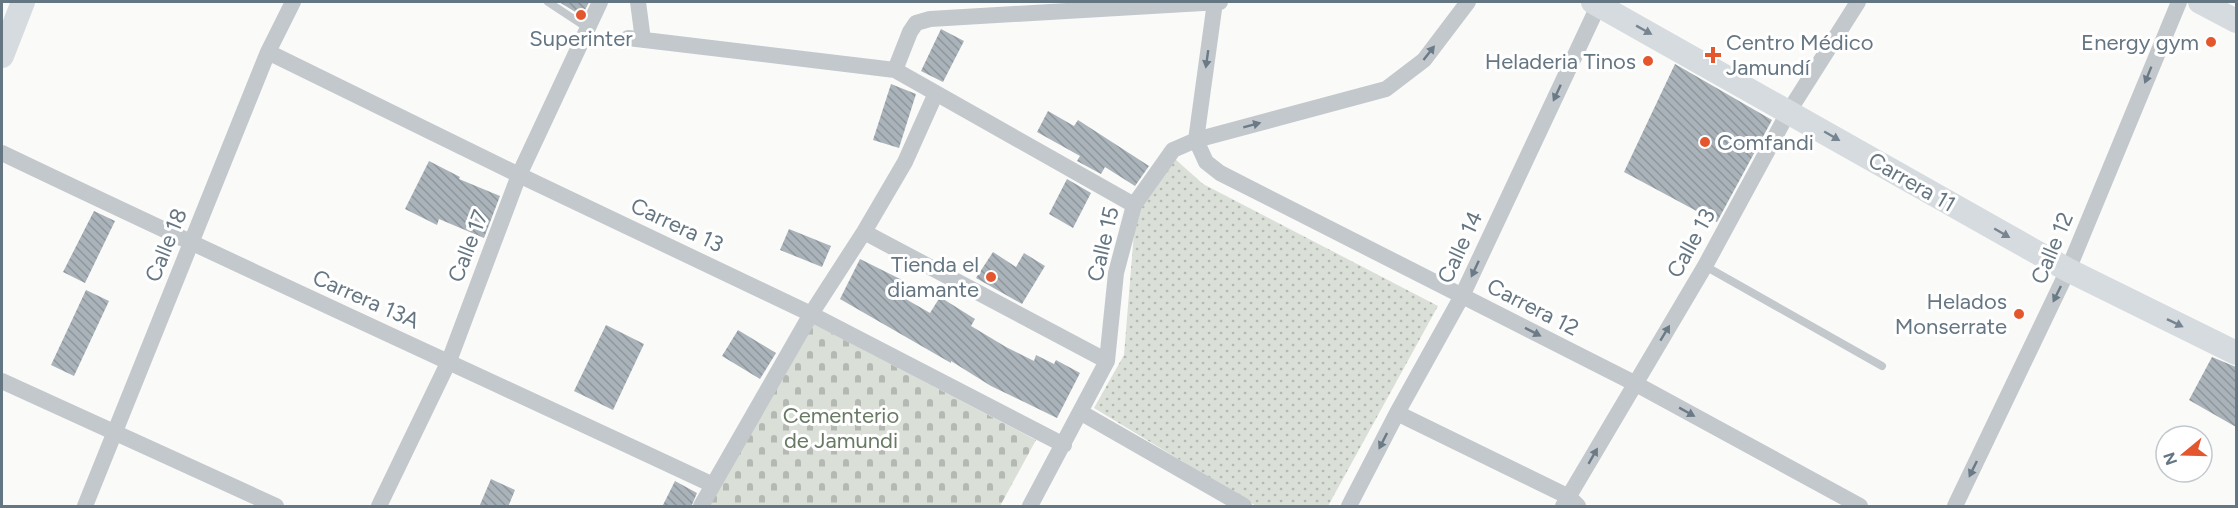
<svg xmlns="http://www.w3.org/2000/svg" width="2238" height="508" font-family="Figtree,sans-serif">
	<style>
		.cemetery { fill: url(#cemetery-stones) }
		.park { fill: url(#park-dots) }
		.building { fill: url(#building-back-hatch) }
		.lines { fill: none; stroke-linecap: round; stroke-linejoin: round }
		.lane { stroke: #c3c8cc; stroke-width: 8 }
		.street { stroke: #c3c8cc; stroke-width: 16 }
		.secondary { stroke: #d6dbdf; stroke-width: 24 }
		.oneway { fill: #768591 }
		.oneway2 { fill: #6a7a87 }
		.poi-dot { fill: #e4572e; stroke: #fff; stroke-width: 2 }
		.labels { text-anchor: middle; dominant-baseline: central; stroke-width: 6; stroke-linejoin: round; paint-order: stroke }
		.poi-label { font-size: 22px; fill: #657683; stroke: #fff; text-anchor: end }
		.street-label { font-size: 22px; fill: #657683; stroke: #fff }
		.park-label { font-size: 22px; fill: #687a64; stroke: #fff }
	</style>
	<defs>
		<pattern id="cemetery-stones" width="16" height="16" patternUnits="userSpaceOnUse" patternTransform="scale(1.5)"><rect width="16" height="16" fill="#dadfd7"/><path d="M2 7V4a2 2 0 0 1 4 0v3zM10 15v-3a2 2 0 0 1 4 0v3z" fill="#b4b9b4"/></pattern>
		<pattern id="park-dots" width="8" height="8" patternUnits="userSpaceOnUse" patternTransform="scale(1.5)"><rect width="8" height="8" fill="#dadfd7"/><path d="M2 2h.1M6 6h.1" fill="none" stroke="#b4b9b4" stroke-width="1.8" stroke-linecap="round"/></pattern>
		<pattern id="building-back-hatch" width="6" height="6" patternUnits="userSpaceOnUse" patternTransform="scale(1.5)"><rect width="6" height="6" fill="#aab3b9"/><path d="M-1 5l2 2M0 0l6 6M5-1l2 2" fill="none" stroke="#8e969c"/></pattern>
	</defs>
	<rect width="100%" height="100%" fill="#fafaf8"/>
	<path class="cemetery" d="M808 321 1036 440 1000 506H708Z"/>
	<path class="park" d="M1174 158 1203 184 1438 306 1328 506H1256L1094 408 1124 355 1136 208Z"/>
	<path class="building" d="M559 2H589L582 16Z
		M941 29 964 41 943 82 921 71Z
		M1675 64 1772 120 1717 222 1624 172Z
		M891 84 916 94 899 148 873 140Z
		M1048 111 1074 126 1078 120 1149 166 1135 186 1105 167 1101 174 1077 161 1080 156 1037 132Z
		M429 161 460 177 459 179 500 196 484 238 439 219 437 225 405 209Z
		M1067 179 1091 193 1073 228 1049 214Z
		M94 211 115 221 85 283 63 272Z
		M789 229 831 246 822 267 780 250Z
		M993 252 1016 267 1024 253 1045 266 1022 304 976 278Z
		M860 259 904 281 897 294 930 313 940 297 975 319 971 326 1006 347 1034 361 1036 355 1054 364 1056 360 1080 373 1057 418 991 386 951 361V363L840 299Z
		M86 290 109 301 74 376 51 365Z
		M606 325 644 344 613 410 574 391Z
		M738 330 776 353 760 379 722 356Z
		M2212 357 2236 367V427L2189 400Z
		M491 479 515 490 508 507H479Z
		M675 481 697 493 691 507H662Z"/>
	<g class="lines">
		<path class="lane" d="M548 2 589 29
			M1705 266 1882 366"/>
		<path class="street" d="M638 2 643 40
			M628 38 895 70 1134 205
			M268 52 519 175 811 314 1064 445
			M895 70 910 32 916 23 930 19 1220 2
			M1196 140 1206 162 1220 173 1636 384 1860 506
			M1196 140 1215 2
			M2 153C238 266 476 374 713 485
			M864 232 1107 361
			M2 381 276 506
			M1080 412 1244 506
			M1397 413 1569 497 1578 506
			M85 506 268 52 293 2
			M379 506 449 361 519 175 600 2
			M701 506 811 314 864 232 905 162 936 93
			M1030 506 1107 361 1116 273 1134 205 1173 150 1196 140 1386 89 1424 60 1468 2
			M1349 506 1397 413 1462 296 1600 2
			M1563 506 1705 266 1789 111 1858 2
			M1955 506 2068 270 2179 2"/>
		<path class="secondary" d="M1593 2 2068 270 2236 353
			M2200 2 2236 21
			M2 56 23 2"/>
	</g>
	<defs><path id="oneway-solid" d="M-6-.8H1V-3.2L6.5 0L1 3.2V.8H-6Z" transform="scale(1.5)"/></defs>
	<g class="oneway">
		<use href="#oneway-solid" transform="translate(1644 30) rotate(29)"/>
		<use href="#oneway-solid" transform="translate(1832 136) rotate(30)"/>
		<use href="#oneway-solid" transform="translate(2002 233) rotate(30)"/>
		<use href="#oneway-solid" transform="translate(2175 323) rotate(26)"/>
	</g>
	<g class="oneway2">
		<use href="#oneway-solid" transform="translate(1429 53) rotate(-52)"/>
		<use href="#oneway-solid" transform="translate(1207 59) rotate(98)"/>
		<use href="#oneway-solid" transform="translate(2148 75) rotate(112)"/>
		<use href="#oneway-solid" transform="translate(1557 93) rotate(115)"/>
		<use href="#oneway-solid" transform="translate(1252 125) rotate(-15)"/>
		<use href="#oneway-solid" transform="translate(1475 269) rotate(115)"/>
		<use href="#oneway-solid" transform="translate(2057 294) rotate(116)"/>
		<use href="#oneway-solid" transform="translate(1533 332) rotate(27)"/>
		<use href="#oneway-solid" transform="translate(1665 333) rotate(-59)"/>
		<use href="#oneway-solid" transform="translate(1687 412) rotate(29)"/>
		<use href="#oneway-solid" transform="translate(1383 441) rotate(117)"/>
		<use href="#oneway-solid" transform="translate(1593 456) rotate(-60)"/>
		<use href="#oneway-solid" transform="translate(1973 469) rotate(116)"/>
	</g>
	<g class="poi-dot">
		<circle cx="581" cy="15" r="6"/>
		<circle cx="2211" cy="42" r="6"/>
		<path d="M1710 46h6v6h6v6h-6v6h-6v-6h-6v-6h6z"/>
		<circle cx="1648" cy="61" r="6"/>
		<circle cx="1705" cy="142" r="6"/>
		<circle cx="991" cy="277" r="6"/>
		<circle cx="2019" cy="314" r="6"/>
	</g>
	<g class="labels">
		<g class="poi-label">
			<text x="581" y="38" text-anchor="middle">Superinter</text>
			<text x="1726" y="42" text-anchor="start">Centro Médico<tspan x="1726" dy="25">Jamundí</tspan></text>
			<text x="2199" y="42">Energy gym</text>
			<text x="1636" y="61">Heladeria Tinos</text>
			<text x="1717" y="142" text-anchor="start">Comfandi</text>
			<text x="979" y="264">Tienda el<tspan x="979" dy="25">diamante</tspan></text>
			<text x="2007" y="301">Helados<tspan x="2007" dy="25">Monserrate</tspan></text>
		</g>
		<g class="street-label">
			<text transform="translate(1912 182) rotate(30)">Carrera 11</text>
			<text transform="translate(677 225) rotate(25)">Carrera 13</text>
			<text transform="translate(1691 243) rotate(-61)">Calle 13</text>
			<text transform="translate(1103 244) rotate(-77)">Calle 15</text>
			<text transform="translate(166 245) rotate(-68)">Calle 18</text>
			<text transform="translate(468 246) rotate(-69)">Calle 17</text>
			<text transform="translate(1460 247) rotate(-65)">Calle 14</text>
			<text transform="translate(2052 248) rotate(-67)">Calle 12</text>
			<text transform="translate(366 299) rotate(24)">Carrera 13A</text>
			<text transform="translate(1533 307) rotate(27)">Carrera 12</text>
		</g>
		<g class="park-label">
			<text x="841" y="415">Cementerio<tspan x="841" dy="25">de Jamundi</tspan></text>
		</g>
	</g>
	<rect width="2238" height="508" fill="none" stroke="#657683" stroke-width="6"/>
	<g transform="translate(2184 454) rotate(251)"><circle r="28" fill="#ffffff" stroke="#c1c8cd" stroke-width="1.5"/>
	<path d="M0-4.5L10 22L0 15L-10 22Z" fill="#e4572e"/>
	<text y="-9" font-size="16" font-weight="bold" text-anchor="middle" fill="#657683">N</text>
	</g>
</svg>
